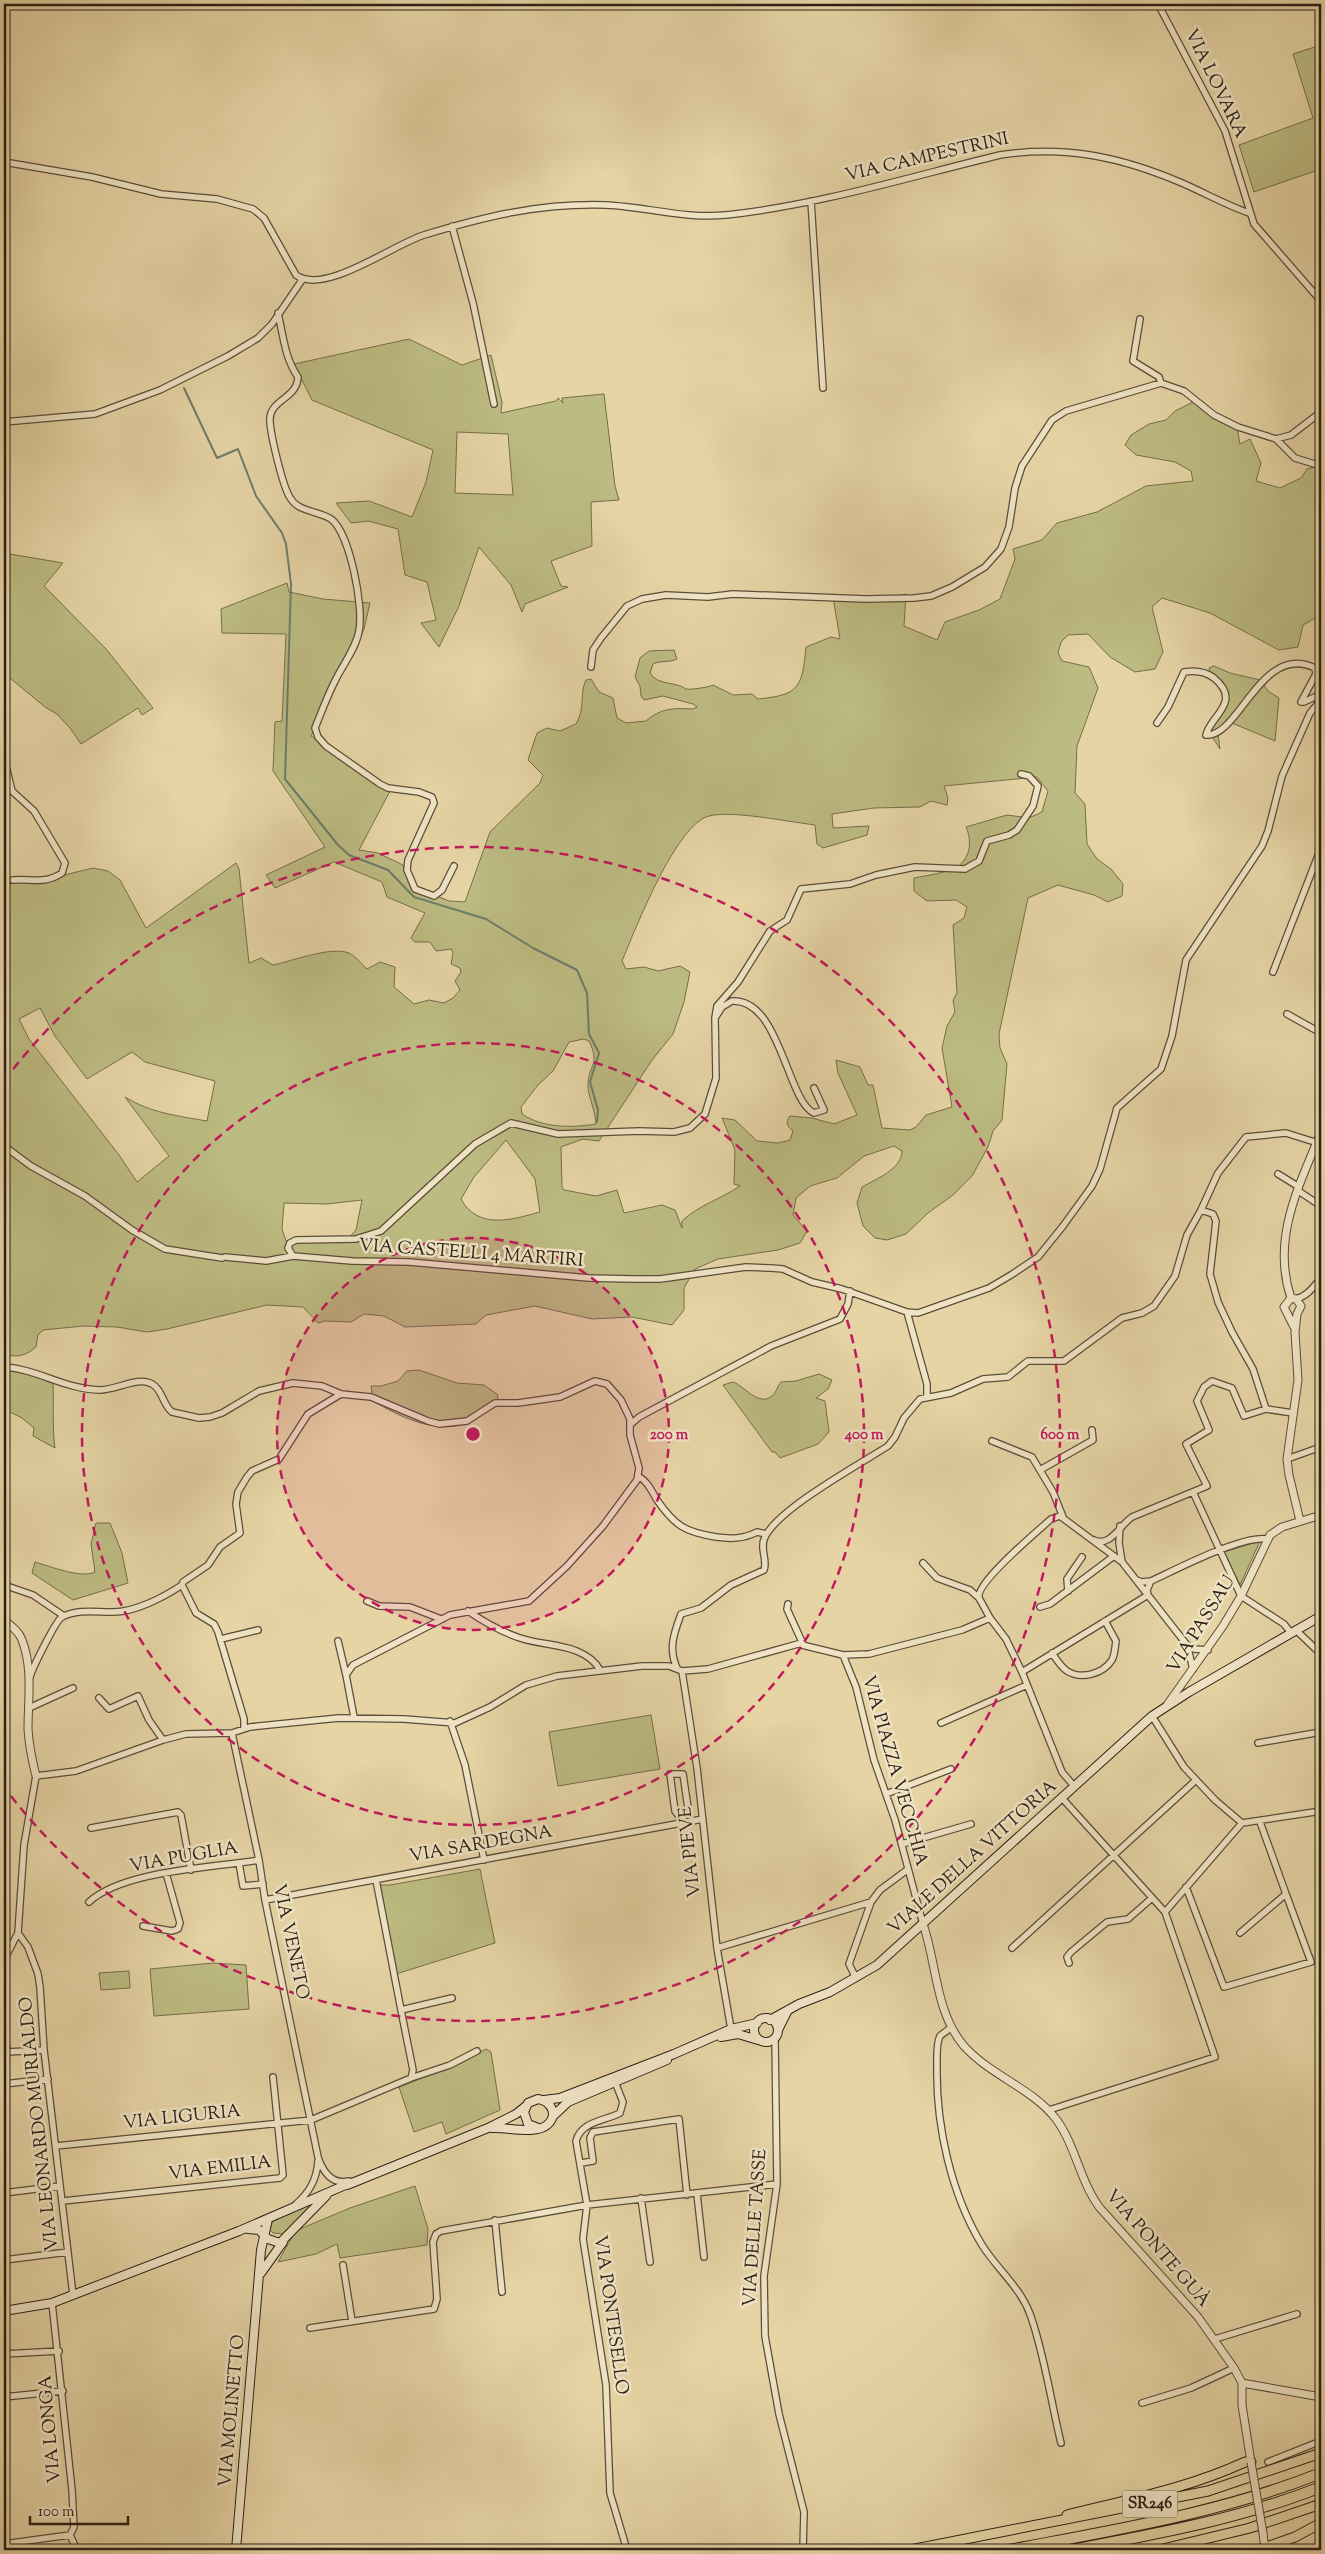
<svg xmlns="http://www.w3.org/2000/svg" width="1325" height="2554" font-family="'Sorts Mill Goudy',serif">
	<style>
		.green { fill: #bcbb81; stroke: #746e4b; fill-rule: evenodd }
		.lines { fill: none; stroke-linecap: round; stroke-linejoin: round }
		.stream { stroke: #6c7c69; stroke-width: 2 }
		.minor-casing { stroke: #5a4d39; stroke-width: 8 }
		.tertiary-casing { stroke: #5a4d39; stroke-width: 9 }
		.secondary-casing { stroke: #2b2015; stroke-width: 10 }
		.trunk-casing { stroke: #2b2015; stroke-width: 11 }
		.motorway-casing { stroke: #2b2015; stroke-width: 12 }
		.minor { stroke: #efe3c4; stroke-width: 5.5 }
		.tertiary { stroke: #efe3c4; stroke-width: 7 }
		.secondary { stroke: #efe3c4; stroke-width: 8 }
		.trunk { stroke: #e6d4a5; stroke-width: 9 }
		.motorway { stroke: #e6d4a5; stroke-width: 10 }
		.tertiary-bridge-casing { stroke: #5a4d39; stroke-width: 9; stroke-linecap: butt }
		.tertiary-bridge { stroke: #efe3c4; stroke-width: 7 }
		.ring { fill: none; stroke: #c2185b; stroke-width: 2.5; stroke-dasharray: 9 6 }
		.labels { text-anchor: middle; dominant-baseline: central; stroke-width: 5; stroke-linejoin: round; paint-order: stroke }
		.shield { fill: #efe3c4; stroke: #665a4a; stroke-width: 1 }
		.shield-label { font-size: 16px; font-weight: bold; fill: #2b2015 }
		.street-label { font-size: 18px; fill: #2b2015; stroke: #efe3c4 }
		.centre { fill: #c2185b; stroke: #efe3c4; stroke-width: 2.5 }
		.ring-label { font-size: 15px; text-anchor: middle; font-weight: bold; fill: #c2185b; stroke: #efe3c4; stroke-width: 5; stroke-linejoin: round; paint-order: stroke }
	</style>
	<rect width="100%" height="100%" fill="#e6d4a5"/>
	<filter id="stains"><feTurbulence type="fractalNoise" baseFrequency=".004" numOctaves="4"/><feColorMatrix values="0 0 0 0 .2 0 0 0 0 .09 0 0 0 0 .02 0 0 0 .5 -.17"/></filter>
	<radialGradient id="worn" r=".72"><stop offset=".6" stop-color="#630" stop-opacity="0"/><stop offset="1" stop-color="#630" stop-opacity=".3"/></radialGradient>
	<path class="green" d="M1321 45V169L1254 192 1239 145 1313 118 1293 54Z
		M409 339 462 365 491 355 502 402 501 413 556 401 558 398 563 403 562 398 604 394 615 486 619 500 591 502 592 546 551 561 561 586 568 587 525 604 522 612 511 585 479 547 459 606 439 647 421 623 436 620 427 582 405 575 398 529 368 521 351 523 336 503 369 501 412 517 426 482 433 450 312 400 294 364ZM457 432 508 434 513 495 455 493Z
		M1193 402 1237 427 1240 444 1250 439 1261 463 1256 481 1280 488 1301 478 1307 469 1321 465V615L1303 625 1298 647 1279 650 1210 613 1162 598 1152 607 1163 652 1155 669 1135 672 1110 657 1088 634 1068 635 1061 642 1058 653 1062 661 1089 667 1098 688 1077 746 1075 793 1085 804 1087 844 1097 859 1111 869 1123 884 1122 896 1108 902 1094 895 1058 885 1028 898 999 1034 1000 1048 1007 1064 1002 1120 993 1131 988 1147 972 1176 953 1195 928 1213 906 1234 887 1240 875 1238 863 1226 857 1203 862 1187C876 1179 902 1169 902 1151L894 1146 864 1156 837 1178 810 1186 796 1198 793 1215 807 1231 800 1243 778 1250 718 1259 695 1269 684 1288V1310L672 1325 632 1317 592 1319 535 1306 486 1315 476 1324 405 1327 384 1316 364 1314 351 1322 325 1321 318 1323 303 1307 267 1305 167 1329 147 1332 117 1327 83 1326 43 1330 38 1335 36 1347C27 1355 16 1359 4 1353V884L56 877 93 868 108 871 120 880 146 928 236 863 239 869 249 963 261 958 273 965C293 961 330 946 349 953 355 956 362 964 367 969L380 962 395 967 394 987 414 1004 429 1000 444 1003 453 998 460 990 455 981 461 972 460 968 451 964 453 953 451 949 436 951 430 942H415L411 938 425 913 387 897 382 882 334 862 275 888 266 875 325 847 273 771 275 722 282 721 286 634 222 633 221 609 287 583 289 592 323 599 370 603 364 629 311 736 390 791 359 850 378 853 403 865 412 885 418 892 438 897 441 893 439 897 449 901 465 902 490 832 540 783 543 775 528 760 537 733 547 728 560 731 576 724C586 707 579 694 586 680L591 679 599 692 613 698 617 718 626 723 646 721C661 708 673 708 693 709L697 707 693 704 663 696 644 700 641 696 640 686 635 677 640 658 649 651 674 650 677 659C669 663 661 660 653 664L650 673C658 686 675 681 686 689 690 690 710 687 713 685L733 695 752 694 758 699C800 695 802 687 806 647L831 637 840 639 833 597 878 600 906 594 904 626 937 640 945 622 979 610 1000 599 1015 559 1013 549 1042 540 1057 523 1097 512 1146 486 1193 481 1191 471 1175 462 1136 455 1125 445 1131 435 1149 424 1166 420 1175 411ZM1037 777 1048 791 1042 812 1029 818 1007 815 966 827C972 840 971 858 957 867 949 872 925 876 914 878V891L927 901 956 900 967 907 964 918 953 925 957 993 953 1000 955 1012 947 1026 942 1048 952 1107 926 1115 916 1127 910 1130 882 1128 873 1085H868L860 1067 836 1060 838 1073 857 1115 834 1124 812 1118 790 1116C785 1123 787 1126 793 1131L790 1140 778 1143 757 1141 735 1120 722 1118 735 1150 734 1184 740 1186C721 1199 699 1205 682 1221V1228L675 1210 662 1205 624 1213 617 1190 596 1196 564 1190 562 1187 561 1147 583 1139 599 1141 652 1060 673 1034 684 1002 690 972 680 966 658 971 644 967 626 969 622 961C635 930 676 824 709 816 731 810 790 822 815 825L817 844 823 848 867 835 869 826 833 828 832 814 874 808 920 807 931 801 947 805 948 798 944 786ZM40 1008 55 1036 87 1079 132 1052 145 1062 215 1081 207 1121C178 1116 151 1113 125 1097L169 1156 137 1182 119 1155 29 1039 19 1019ZM584 1039 589 1041C601 1066 588 1064 588 1086 588 1096 595 1109 596 1124 572 1128 542 1128 522 1114L521 1107 538 1085 553 1071 569 1042ZM506 1140 535 1179 540 1212C511 1220 478 1230 461 1199L474 1177ZM362 1200 356 1230 347 1240 286 1241 282 1229 284 1203 327 1204Z
		M4 553 63 563 44 586 106 649 153 708 142 715 138 708 81 744 70 728 57 714 45 707 4 673Z
		M1214 666 1230 673 1260 680 1268 691 1279 698 1275 741 1232 723 1218 734 1220 749 1211 735 1212 724 1224 698C1221 688 1209 677 1209 668Z
		M4 1368 27 1372 53 1383C54 1405 52 1426 55 1448L33 1436 34 1428 22 1418 4 1409Z
		M419 1370 457 1383 484 1385 498 1395 497 1404C487 1410 477 1420 468 1423 435 1435 399 1416 373 1401L371 1386H381L398 1381 407 1371Z
		M819 1374 832 1380 828 1389 816 1398 825 1401 829 1432 818 1444 780 1458 775 1452H772L723 1385 733 1382C745 1386 758 1407 772 1396 777 1392 777 1386 781 1382L796 1381Z
		M96 1523H110L122 1553 128 1583 73 1600 32 1573 35 1562C49 1566 82 1579 95 1572L91 1544Z
		M1260 1541 1240 1585 1224 1552Z
		M651 1715 660 1769 558 1786 549 1732Z
		M480 1869 495 1943 396 1974 377 1885H390Z
		M213 1963 246 1965 249 2009 154 2016 150 1969Z
		M129 1971 130 1988 101 1990 99 1973Z
		M486 2049 491 2052 500 2110 446 2134 442 2122 414 2132 399 2087 451 2067Z
		M415 2186 428 2229 427 2245 340 2258 337 2244 316 2254 278 2262 292 2237 300 2229 350 2208Z
		M315 2201 284 2234 273 2233 270 2230 273 2220Z"/>
	<g class="lines">
		<path class="stream" d="M184 388 217 458 238 449 256 496 282 533 286 544 291 584 285 779 338 845 349 855 388 870 414 897 486 919 533 948 577 970 587 993 589 1034 599 1053 590 1082 598 1110 597 1122"/>
		<g class="minor-casing">
			<path id="minor" d="M1158 4 1225 131 1254 224 1321 301
				M4 162 92 177 161 194 217 199 253 209 264 218 296 275C324 296 394 244 424 235 486 216 541 203 606 205 647 207 685 219 726 215 819 205 909 177 1000 155 1066 145 1121 157 1182 183 1205 193 1226 205 1249 213
				M811 201 823 388
				M452 226 473 303 494 404
				M278 313C283 335 285 359 298 377 297 400 268 399 270 422 271 436 283 489 291 499 299 512 319 511 331 519 350 533 364 608 359 631 356 648 344 663 336 679 328 694 322 711 315 728L318 737 326 746 380 784 388 788 419 792 432 797 434 803 408 860 407 870 415 889 434 896 442 890 454 866
				M1140 319 1133 361 1159 377 1161 383
				M4 422 95 414 160 390 228 356 258 338 272 324 302 280
				M1276 439 1295 458 1321 466
				M591 667 593 650 601 638 627 606 642 599 666 595 708 597 733 594 866 599 914 598 931 596 952 587 985 567 1001 549 1009 527 1015 488 1022 466 1052 420 1066 411 1161 383 1184 391 1214 415 1238 427 1276 439 1291 435 1321 412
				M1157 723 1168 707 1184 672C1195 670 1205 671 1214 678 1243 702 1210 716 1206 735 1239 738 1261 642 1315 668L1316 674 1301 702H1304L1321 694
				M4 758 12 791 34 811 65 863 62 873C44 885 31 878 13 880
				M1273 972 1321 848
				M1287 1014 1321 1033
				M715 1018 717 1006 738 982 770 931 787 920 801 889 850 884 876 875 915 867 965 869 979 861 987 841 1009 835 1017 830 1033 806 1038 786 1029 776 1021 774
				M4 1146 31 1166 85 1196 132 1230 165 1249 222 1258
				M1278 1174 1299 1187
				M1297 1190 1321 1206
				M1201 1210 1218 1173 1246 1137 1286 1133 1321 1144
				M293 1256 288 1248 290 1243 296 1240 356 1239 381 1231 475 1144 511 1123 558 1134 639 1131 674 1132 690 1128 705 1114 716 1078 715 1018 722 1007 732 1001C780 998 787 1101 814 1113L824 1110 814 1088
				M225 1257 266 1261 293 1256 352 1261 409 1262 589 1278 632 1279H660L746 1267 771 1268 783 1269 812 1282 842 1289 907 1312 918 1313 989 1288 1011 1275 1038 1257 1063 1226 1092 1186 1100 1169 1117 1108 1161 1069 1172 1036 1186 960 1262 846 1268 831 1282 776 1310 713 1321 700
				M1296 1299C1308 1296 1313 1287 1321 1278
				M907 1312 927 1384V1397
				M4 1367C38 1369 63 1389 100 1390 117 1390 138 1376 152 1384 162 1389 163 1405 172 1412L199 1418 210 1417 222 1413 259 1391 293 1383 322 1386 341 1394 371 1397 428 1421 439 1424 467 1421 495 1403H518L560 1397 595 1381 607 1384 621 1400 630 1419V1435L639 1468 637 1480 603 1526 567 1566 529 1601 450 1615 353 1665 346 1675 354 1717
				M1266 1409 1293 1413
				M631 1424 639 1417 771 1346 840 1319 848 1304 850 1291
				M992 1441 1032 1457 1053 1492 1063 1517
				M1287 1459 1321 1447
				M1040 1470 1093 1440 1092 1430
				M638 1476C648 1482 651 1490 657 1500 675 1526 685 1532 716 1537 731 1539 743 1539 757 1532L766 1534
				M1193 1492 1241 1596 1284 1624 1291 1633
				M1120 1526 1119 1543 1122 1562
				M1094 1540C1110 1548 1120 1525 1132 1517L1207 1486 1186 1444 1209 1430 1197 1401 1204 1387 1212 1381 1232 1388 1244 1416 1266 1409
				M923 1563 937 1578 970 1590 979 1598 990 1618 1006 1639 1022 1672 1062 1772 1074 1786
				M1137 1580 1141 1582 1151 1581C1177 1569 1242 1535 1267 1539
				M4 1585 33 1595 64 1616
				M1068 1591 1067 1579 1082 1557
				M979 1598C975 1583 1038 1531 1051 1519L1060 1516 1122 1562 1187 1645 1193 1669
				M367 1601 379 1606 410 1607 441 1619
				M788 1604 787 1609 803 1644
				M1040 1607 1050 1604 1114 1556
				M468 1611C484 1622 502 1632 520 1638 546 1647 585 1643 600 1670
				M1299 1633 1321 1654
				M221 1639 258 1630
				M338 1641 346 1675
				M1187 1645 1194 1649 1208 1650
				M1052 1653C1056 1659 1061 1667 1067 1671 1081 1680 1103 1674 1112 1660 1115 1654 1115 1647 1116 1641L1105 1621
				M843 1655 856 1687 874 1760 895 1820 923 1924
				M677 1668C668 1649 674 1633 681 1614L701 1608 731 1585 764 1570C768 1560 759 1548 765 1537 778 1509 860 1464 888 1446L895 1437 904 1418 920 1399 951 1393 983 1379 1008 1377 1028 1361H1064L1122 1318 1142 1313 1154 1306 1175 1276 1187 1235 1201 1210 1213 1214 1216 1221 1210 1274 1218 1302 1232 1332 1253 1369 1266 1409
				M682 1671 697 1768 717 1948 731 2029
				M1022 1672 1148 1595 1147 1590 1151 1581
				M30 1677C32 1669 56 1620 62 1617 77 1609 95 1612 111 1612 134 1613 164 1597 182 1585
				M99 1698 109 1709 138 1696 149 1720 163 1740
				M29 1708 73 1688
				M1152 1716 1184 1767 1215 1800 1242 1823 1321 1811
				M450 1721 465 1765 484 1860
				M941 1723 1027 1685
				M244 1728V1719L218 1632 214 1624 196 1613 182 1585 183 1582 208 1565 220 1547 240 1533 236 1504 238 1492 247 1477 252 1471 279 1459 308 1414 341 1394
				M232 1733 259 1860 265 1900 318 2157C323 2172 332 2185 349 2181
				M1258 1743 1321 1732
				M886 1794 951 1769
				M682 1824V1820L675 1811 670 1774H683L688 1808 682 1820
				M91 1828 178 1812 181 1815 191 1870
				M902 1844 971 1824
				M239 1863 243 1886 263 1884
				M376 1880 401 2010
				M1186 1887 1224 1987 1311 1962 1286 1894
				M265 1900 703 1819
				M89 1902C124 1870 213 1868 259 1860
				M1165 1912 1242 1823
				M143 1926 172 1931 178 1929 180 1923 166 1873
				M1240 1933 1286 1894 1260 1822
				M717 1948 871 1902
				M1012 1948 1195 1781
				M4 1960 18 1933
				M1069 1963 1067 1957 1071 1952 1107 1922 1128 1919 1152 1898
				M856 1978 849 1964 871 1902 880 1890 907 1870
				M951 2027C948 2031 943 2033 940 2036 936 2044 937 2058 937 2067 936 2126 951 2194 982 2245 997 2269 1020 2287 1030 2314 1044 2352 1051 2402 1061 2443
				M4 2028 7 2052 44 2050
				M775 2038 777 2184 764 2276 765 2336 779 2414 804 2512 803 2550
				M411 2078 450 2065 477 2051
				M615 2082 623 2102 620 2113C605 2121 581 2121 576 2141L587 2205 583 2239 606 2385 610 2493 627 2550
				M4 2084 48 2079
				M1049 2110 1215 2057 1165 1912 1061 1797
				M56 2146 311 2120 411 2078 413 2070 401 2010 452 1998
				M581 2163 593 2161 590 2138 593 2132 679 2119 687 2195
				M4 2193 60 2186
				M697 2194 704 2257
				M641 2198 650 2262
				M63 2201 280 2178 283 2175 273 2077
				M295 2205C309 2193 317 2180 318 2161
				M495 2220 502 2292
				M4 2260 68 2252
				M343 2265 352 2321
				M73 2295 44 2050 40 1987 38 1974 28 1947 18 1933 24 1845 36 1776 76 1771 163 1740 186 1734 232 1733 250 1727 339 1718 404 1719 455 1723 490 1707 526 1685 557 1676 642 1666H669L682 1671 708 1669 798 1644 843 1655 869 1654 962 1630 990 1618
				M52 2303 72 2490 74 2527 70 2535 77 2550
				M310 2328 434 2309 437 2299 433 2242 436 2234 441 2231 587 2205 777 2184
				M1215 2339 1297 2314
				M4 2354 59 2351
				M4 2397 63 2391
				M1142 2403 1191 2388 1234 2368
				M1268 2462 1321 2441
				M4 2544 70 2535"/>
		</g>
		<g class="tertiary-casing">
			<path id="tertiary" d="M1291 1298 1296 1299 1301 1306 1297 1314 1295 1332 1298 1380 1287 1459 1289 1475 1300 1521
				M1291 1298C1271 1239 1299 1186 1321 1132
				M1291 1298 1284 1307 1294 1327
				M4 1620C11 1626 19 1631 22 1640 33 1668 28 1700 28 1729 29 1746 32 1760 36 1776
				M1167 1705 1223 1626 1241 1596 1270 1535 1282 1527 1321 1515
				M923 1924C937 1964 935 2012 964 2046 991 2076 1032 2088 1056 2119 1076 2146 1080 2182 1100 2208L1198 2317 1234 2368 1242 2383V2405L1251 2462
				M1242 2383 1321 2397
				M1263 2533 1265 2550"/>
		</g>
		<g class="secondary-casing">
			<path id="secondary" d="M754 2030a12 12 0 1 1 24 0a12 12 0 1 1-24 0Z
				M770 2020 799 2004 830 1992 877 1965 1152 1716 1189 1692 1321 1616
				M778 2030 788 2010
				M721 2037 738 2034 758 2040
				M544 2100 560 2098 674 2054 731 2029 757 2023
				M553 2116 568 2102 667 2060
				M492 2128C508 2127 535 2135 547 2125 559 2115 551 2101 538 2099L528 2103 524 2112 528 2124 538 2128
				M347 2185 488 2128 516 2114 526 2106
				M248 2229 259 2230 268 2239 280 2243 326 2196
				M261 2273 283 2242
				M4 2311 52 2303 239 2231 350 2183
				M236 2550 261 2250 268 2219"/>
		</g>
		<g class="trunk-casing">
			<path id="trunk" d="M1067 2515C1127 2500 1189 2488 1245 2462H1251
				M910 2550 1208 2491 1321 2453
				M1159 2550 1250 2528 1321 2504
				M1258 2550 1295 2537 1321 2523"/>
		</g>
		<g class="motorway-casing">
			<path id="motorway" d="M1009 2550C1114 2530 1221 2513 1321 2473
				M1071 2550C1156 2534 1240 2519 1321 2487"/>
		</g>
		<use href="#minor" class="minor"/>
		<use href="#tertiary" class="tertiary"/>
		<use href="#secondary" class="secondary"/>
		<use href="#trunk" class="trunk"/>
		<use href="#motorway" class="motorway"/>
		<g class="tertiary-bridge-casing">
			<path id="tertiary-bridge" d="M1251 2462 1263 2533"/>
		</g>
		<use href="#tertiary-bridge" class="tertiary-bridge"/>
	</g>
	<circle cx="473" cy="1434" r="196" fill="#c2185b" fill-opacity=".12"/>
	<g class="ring">
		<circle cx="473" cy="1434" r="196"/>
		<circle cx="473" cy="1434" r="391"/>
		<path d="M4 1081A587 587 0 1 1 4 1787"/>
	</g>
	<g class="labels">
		<rect class="shield" x="1122.5" y="2490.5" width="55" height="27" rx="4"/>
		<g class="shield-label">
			<text x="1150" y="2504">SR246</text>
		</g>
		<g class="street-label">
			<text transform="translate(1215 84) rotate(64)">VIA LOVARA</text>
			<text transform="translate(927 158) rotate(-13)">VIA CAMPESTRINI</text>
			<text transform="translate(471 1254) rotate(4)">VIA CASTELLI 4 MARTIRI</text>
			<text transform="translate(1202 1625) rotate(-58)">VIA PASSAU</text>
			<text transform="translate(894 1771) rotate(74)">VIA PIAZZA VECCHIA</text>
			<text transform="translate(481 1845) rotate(-10)">VIA SARDEGNA</text>
			<text transform="translate(691 1852) rotate(-96)">VIA PIEVE</text>
			<text transform="translate(184 1858) rotate(-10)">VIA PUGLIA</text>
			<text transform="translate(973 1858) rotate(-42)">VIALE DELLA VITTORIA</text>
			<text transform="translate(290 1942) rotate(78)">VIA VENETO</text>
			<text transform="translate(182 2118) rotate(-6)">VIA LIGURIA</text>
			<text transform="translate(40 2124) rotate(-96)">VIA LEONARDO MURIALDO</text>
			<text transform="translate(220 2169) rotate(-7)">VIA EMILIA</text>
			<text transform="translate(756 2228) rotate(-86)">VIA DELLE TASSE</text>
			<text transform="translate(1157 2249) rotate(49)">VIA PONTE GUÀ</text>
			<text transform="translate(610 2315) rotate(82)">VIA PONTESELLO</text>
			<text transform="translate(233 2411) rotate(-85)">VIA MOLINETTO</text>
			<text transform="translate(51 2429) rotate(-95)">VIA LONGA</text>
		</g>
	</g>
	<circle cx="473" cy="1434" r="8" class="centre"/>
	<g class="ring-label">
		<text x="669" y="1439">200 m</text>
		<text x="864" y="1439">400 m</text>
		<text x="1060" y="1439">600 m</text>
	</g>
	<rect width="1325" height="2554" fill="none" stroke="#e6d4a5" stroke-width="20"/>
	<rect x="5" y="5" width="1315" height="2544" fill="none" stroke="#2b2015" stroke-width="2.5"/>
	<rect x="10" y="10" width="1305" height="2534" fill="none" stroke="#2b2015"/>
	<path d="M30 2516v8h98v-8" fill="none" stroke="#2b2015" stroke-width="2.5"/>
	<text x="38" y="2516" font-size="15" fill="#2b2015" stroke="#efe3c4" stroke-width="4" paint-order="stroke">100 m</text>
	<rect width="100%" height="100%" filter="url(#stains)"/>
	<rect width="100%" height="100%" fill="url(#worn)"/>
</svg>
